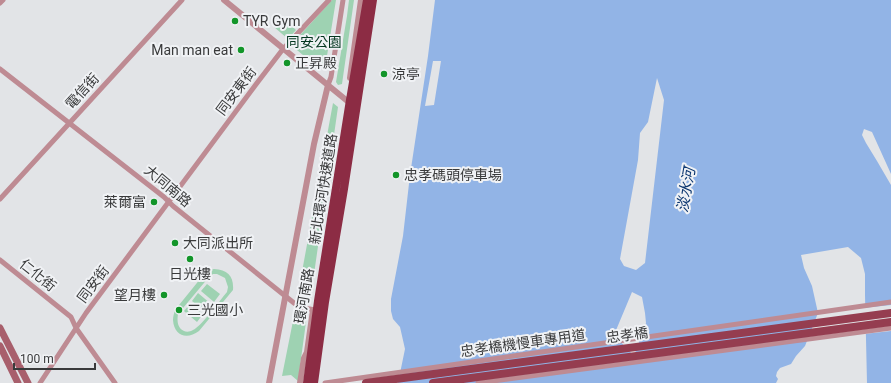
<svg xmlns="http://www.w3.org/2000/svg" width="891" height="383" font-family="Roboto,'Noto Sans TC',sans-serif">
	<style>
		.green { fill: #9ed2b2; fill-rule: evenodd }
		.water { fill: #92b4e6; fill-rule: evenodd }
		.pier { fill: #e2e4e7 }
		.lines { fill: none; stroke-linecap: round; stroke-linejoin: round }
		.minor { stroke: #be8b93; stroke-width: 5 }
		.tertiary { stroke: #be8b93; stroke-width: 6 }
		.secondary { stroke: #a85f6c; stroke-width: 7 }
		.primary { stroke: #953d50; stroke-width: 8 }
		.trunk-bridge { stroke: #8c2c44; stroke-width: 8 }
		.poi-dot { fill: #129529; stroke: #f0f2f5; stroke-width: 1.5 }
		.labels { text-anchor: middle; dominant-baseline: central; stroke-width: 4; stroke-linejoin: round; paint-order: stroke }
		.poi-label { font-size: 14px; fill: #393a3b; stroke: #f0f2f5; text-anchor: start }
		.park-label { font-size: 14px; fill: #03361f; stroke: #f0f2f5 }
		.street-label { font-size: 14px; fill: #393a3b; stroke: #f0f2f5 }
		.water-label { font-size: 15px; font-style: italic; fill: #0b3670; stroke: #f0f2f5 }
	</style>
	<rect width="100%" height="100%" fill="#e2e4e7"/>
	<path class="green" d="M332 0H336L326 62 324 65 320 67 316 66 291 45Z
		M349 0H354L342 84 338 85 336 82 347 16Z
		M282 17 296 30 288 39 274 27Z
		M333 103 338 107 310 302 297 299Z
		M214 269C228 270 234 276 233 290L199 331C187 340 174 336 173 320 173 317 174 313 175 310L205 273 209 270ZM213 274H217L225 278 228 287 227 292C220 300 201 327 193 330 190 332 186 332 184 331 177 328 177 320 178 314L209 277Z
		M207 284 220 294 214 302 201 291Z
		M198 293 211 304 205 312 192 301Z
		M190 304 203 314 197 322 184 311Z
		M294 316 306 322 298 381 291 375 282 376Z"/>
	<path class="water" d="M435 0H891V174L872 132 864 129 862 135 866 143 877 161 891 185V383H867L865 295V274L861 258 848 247 801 255 804 268 812 286 818 313 805 346 796 356 791 364 780 368 777 372 776 376 778 379 776 383H398L405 349 400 327 393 319 391 311V299L403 236 410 175 428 56ZM657 78 664 100 645 263 636 270 624 266 620 259 638 160 640 133 648 122ZM632 292 642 297 645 313 646 323 634 356 614 335Z"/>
	<path class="pier" d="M433 61H441L434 105 425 106Z
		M891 305V331L864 334 863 308Z"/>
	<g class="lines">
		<path class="minor" d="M0 3 3 0
			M0 69 164 197 173 206 299 307 315 310
			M328 85 331 77 343 0
			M0 199 182 0
			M0 260 71 317 76 328 115 383
			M40 383 86 313 257 83 283 49 329 0
			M325 383 891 302
			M478 383 891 328"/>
		<path class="tertiary" d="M224 0 351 104
			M350 78 361 0
			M269 383 314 144 328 85
			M300 383 304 358 307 352 313 310"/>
		<path class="secondary" d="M0 328 28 383
			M0 346 18 383"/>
		<path class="primary" d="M366 383 891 313
			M433 383 891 322"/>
		<path class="trunk-bridge" d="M307 383 318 301 350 100 367 0
			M314 383 325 302 344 189 373 0"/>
	</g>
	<g class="poi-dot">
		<circle cx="235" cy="21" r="4"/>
		<circle cx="241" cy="50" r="4"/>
		<circle cx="287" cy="63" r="4"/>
		<circle cx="384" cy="74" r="4"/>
		<circle cx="396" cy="175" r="4"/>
		<circle cx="154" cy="202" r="4"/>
		<circle cx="175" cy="243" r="4"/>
		<circle cx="190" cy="259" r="4"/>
		<circle cx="164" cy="295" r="4"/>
		<circle cx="179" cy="310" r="4"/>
	</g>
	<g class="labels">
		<g class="poi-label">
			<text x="243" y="21">TYR Gym</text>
			<text x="233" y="50" text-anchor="end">Man man eat</text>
			<text x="295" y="63">正昇殿</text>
			<text x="392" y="74">涼亭</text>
			<text x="404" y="175">忠孝碼頭停車場</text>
			<text x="146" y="202" text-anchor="end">萊爾富</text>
			<text x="183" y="243">大同派出所</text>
			<text x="190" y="274" text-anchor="middle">日光樓</text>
			<text x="156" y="295" text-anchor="end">望月樓</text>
			<text x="187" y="310">三光國小</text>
		</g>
		<g class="park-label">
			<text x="314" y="42">同安公園</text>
		</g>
		<g class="street-label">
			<text transform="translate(82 91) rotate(-48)">電信街</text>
			<text transform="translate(236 91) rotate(-53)">同安東街</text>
			<text transform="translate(168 186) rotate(40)">大同南路</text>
			<text transform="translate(323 189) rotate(-81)">新北環河快速道路</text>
			<text transform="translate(38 275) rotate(39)">仁化街</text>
			<text transform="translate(93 284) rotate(-53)">同安街</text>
			<text transform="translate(304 296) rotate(-80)">環河南路</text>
			<text transform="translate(627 335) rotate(-8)">忠孝橋</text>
			<text transform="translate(523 343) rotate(-8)">忠孝橋機慢車專用道</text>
		</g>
		<g class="water-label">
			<text transform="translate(686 190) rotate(-80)">淡水河</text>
		</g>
	</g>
	<path d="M14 363v6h81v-6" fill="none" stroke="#393a3b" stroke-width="2"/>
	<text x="20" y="363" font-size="12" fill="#393a3b" stroke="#f0f2f5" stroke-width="3" paint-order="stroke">100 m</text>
</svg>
